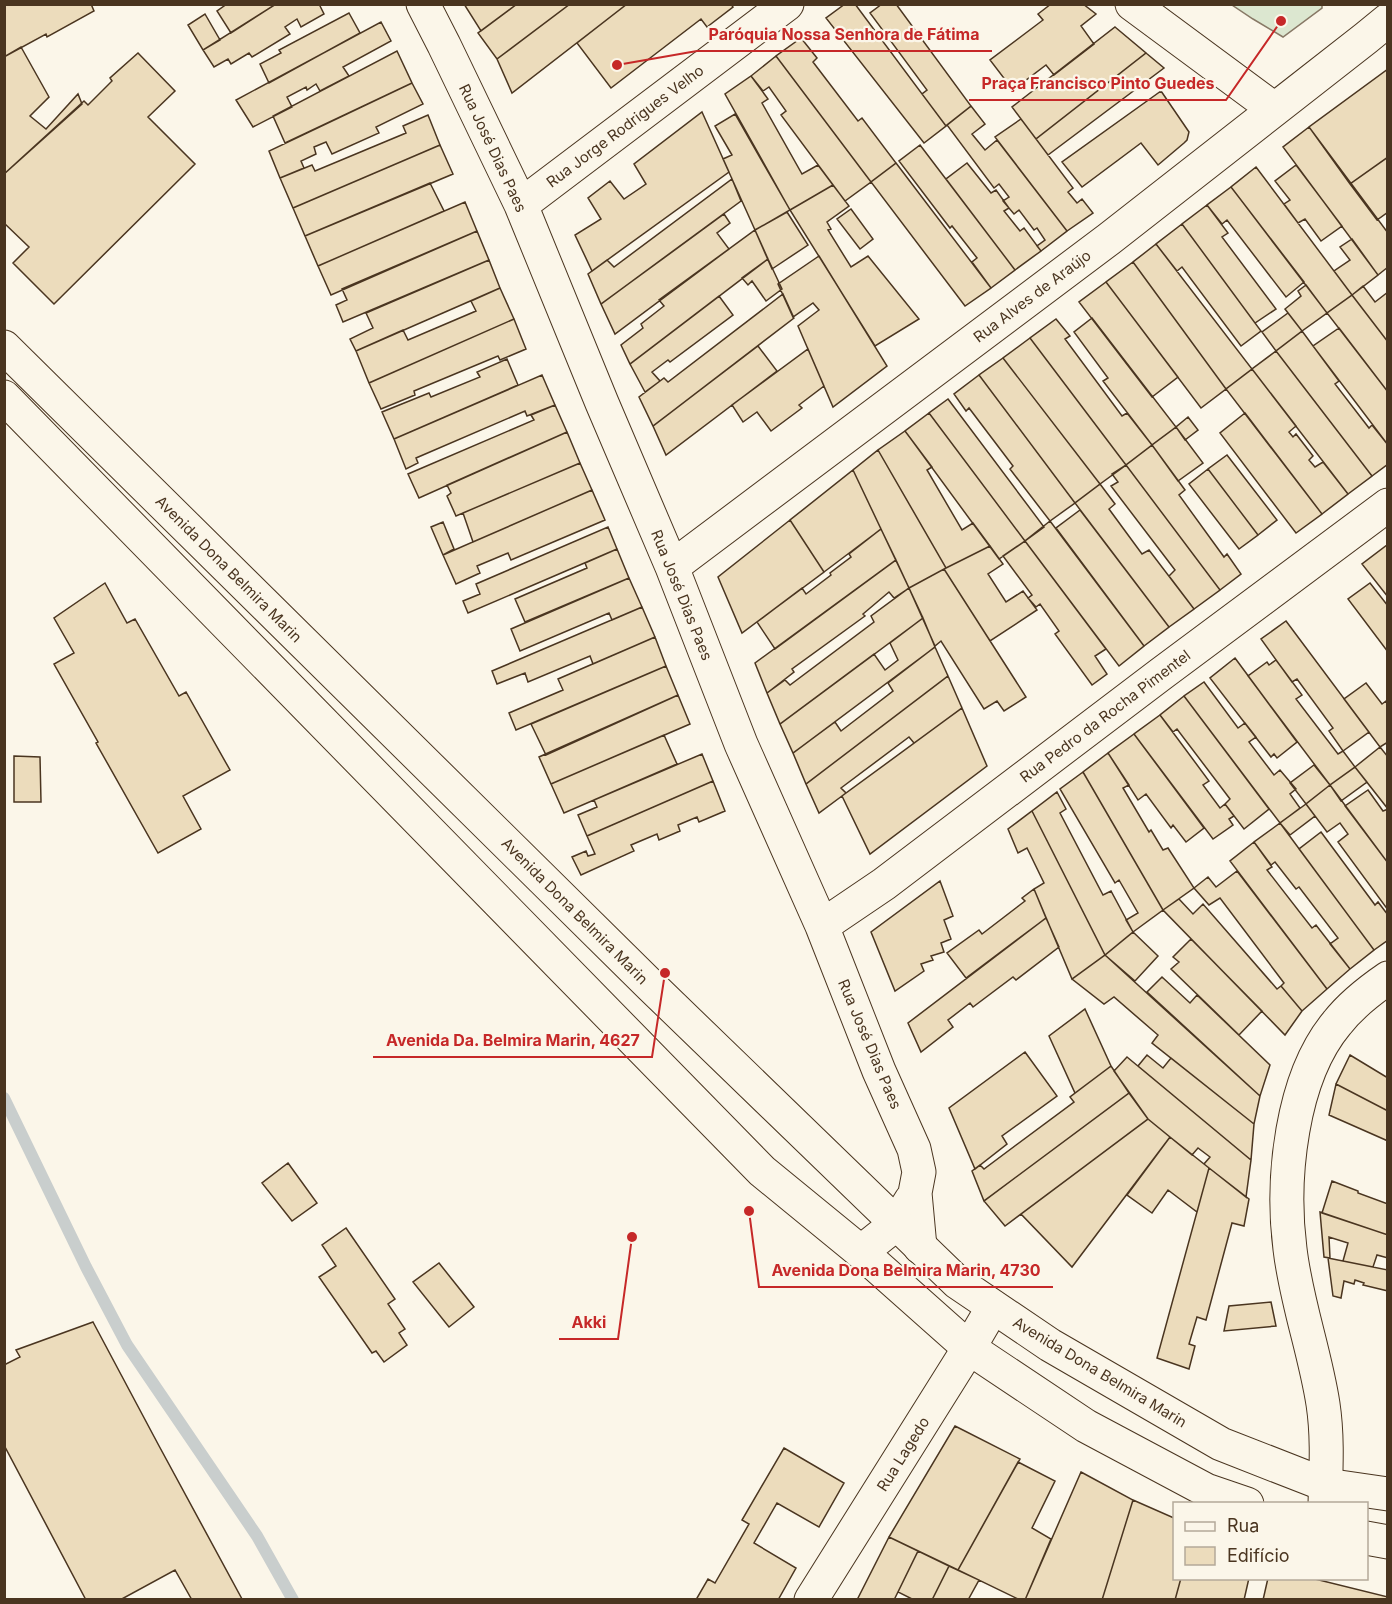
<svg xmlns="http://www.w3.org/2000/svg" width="1392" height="1604" font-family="Inter,sans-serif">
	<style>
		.green { fill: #dce7d0; stroke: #887966; stroke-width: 1.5 }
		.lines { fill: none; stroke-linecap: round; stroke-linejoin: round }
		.stream { stroke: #c9cecd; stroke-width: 12 }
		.building { fill: #ecdcbc; stroke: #4a3520; stroke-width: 1.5 }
		.street-casing { stroke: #4a3520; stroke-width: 35 }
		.primary-casing { stroke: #4a3520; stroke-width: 35 }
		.street { stroke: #fbf6e9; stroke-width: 33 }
		.primary { stroke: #fbf6e9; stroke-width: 33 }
		.labels { text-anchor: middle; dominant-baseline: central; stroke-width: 4.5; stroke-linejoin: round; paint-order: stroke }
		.street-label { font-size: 15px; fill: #4a3520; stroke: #fbf6e9 }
		.leader { fill: none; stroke: #c62828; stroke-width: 2 }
		.callout-dot { fill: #c62828; stroke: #fbf6e9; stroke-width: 2 }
		.callout-label { font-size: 16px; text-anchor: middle; font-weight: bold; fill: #c62828; stroke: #fbf6e9; stroke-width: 4.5; stroke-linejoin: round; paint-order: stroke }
	</style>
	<rect width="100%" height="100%" fill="#fbf6e9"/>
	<path class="green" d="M1322 5V8L1283 37 1253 19 1232 5Z"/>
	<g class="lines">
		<path class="stream" d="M4 1098 86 1267 127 1345 257 1536 293 1600"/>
	</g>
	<path class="building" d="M4 4H91L94 11 47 37 46 34 4 57Z
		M227 4H276L231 33 217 11Z
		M276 4H319L324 14 301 27 297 19 285 27 290 34 252 57 249 53 231 64 228 59 214 67 203 50Z
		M464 4H517L481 31Z
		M517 4H570L497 59 478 33Z
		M570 4H627L512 93 497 59Z
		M627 4H731L733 7 707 27 701 19 611 88 577 43Z
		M845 4H855L946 126 924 143 826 18Z
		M882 4H896L971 106 946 126 922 94 927 90 870 13Z
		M1051 4H1083L1096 14 1081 26 1094 44 1054 75 1046 65 1013 90 990 60 1043 20 1038 14Z
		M349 13 360 33 269 83 260 64 281 53 279 50Z
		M205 14 220 40 203 50 188 25Z
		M381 22 391 41 343 67 349 76 320 91 316 84 307 90 306 87 287 97 292 107 253 127 236 100Z
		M1115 27 1146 53 1036 139 1012 107Z
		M801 38 817 58 813 62 858 121 862 118 896 163 871 182 776 56Z
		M21 47 49 97 30 116 46 129 78 94 82 104 4 174V57Z
		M397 51 412 83 285 143 273 116Z
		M138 53 175 91 148 117 195 164 54 304 13 263 29 247 4 223V174L84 101 88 105 112 81 110 78Z
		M1146 53 1164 68 1048 155 1036 139Z
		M776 56 871 182 845 201 781 115 786 111 769 87 763 91 751 76Z
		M1388 69V157L1350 184 1309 127Z
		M751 76 768 99 762 103 802 174 818 165 833 185 790 210 725 94Z
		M412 83 423 104 376 127 379 133 332 154 326 142 314 147 316 154 301 161 304 168 280 178 269 151Z
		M1161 91 1189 132 1187 140 1184 143 1158 165 1141 143 1082 187 1062 162Z
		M971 106 985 124 972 134 985 150 997 140 1067 231 1041 251 1037 246 1045 240 1037 228 1034 230 1019 210 1014 214 1003 201 1009 197 999 184 994 188 947 125Z
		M702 112 729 172 592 271 575 235 601 219 588 198 610 181 624 199 646 184 634 164Z
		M735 114 790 210 755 230 723 159 732 155 715 126Z
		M428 115 440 145 293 208 280 178 312 165 315 171 406 133 403 126Z
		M1021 119 1073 188 1068 192 1077 203 1082 199 1093 213 1067 231 995 137Z
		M1309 127 1388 233V267L1378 275 1283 147Z
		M440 145 453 174 305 236 293 208Z
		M920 145 1015 270 991 288 972 262 977 258 952 226 950 228 899 161Z
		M1388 157V212L1377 220 1350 184Z
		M896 163 991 288 965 306 871 182Z
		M967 163 991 193 996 190 1009 208 1004 211 1020 231 1024 228 1041 251 1015 270 946 179Z
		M1296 165 1342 226 1321 241 1305 219 1298 223 1284 204 1290 200 1275 181Z
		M1256 167 1352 295 1327 313 1231 187Z
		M732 179 741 201 601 304 588 274 607 260 614 267Z
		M430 183 444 211 318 266 305 236Z
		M833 185 849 206 827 222 831 229 828 230 851 267 868 256 919 319 875 346 790 210Z
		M1231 187 1304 282 1286 297 1227 220 1222 224 1207 205Z
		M465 202 477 231 331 295 318 266Z
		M1207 205 1228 233 1222 237 1276 309 1255 323 1182 224Z
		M851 209 873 239 860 249 837 219Z
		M787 212 808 245 772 269 755 230Z
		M724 214 730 223 717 233 729 249 615 334 601 304Z
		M1182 224 1261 331 1241 346 1182 267 1177 271 1156 244Z
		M755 230 768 259 630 364 621 345 643 328 641 324 664 306 659 300Z
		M477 231 489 260 343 322 336 305 347 300 342 289Z
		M1352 239 1378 275 1352 295 1334 271 1350 260 1340 247Z
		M1156 244 1252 369 1226 389 1133 262Z
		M819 256 887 366 833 407 798 326 819 310 813 303 793 317 778 284Z
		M768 259 782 289 766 301 752 281 748 285 742 278Z
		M489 260 500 288 356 351 350 339 373 328 366 313Z
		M1133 262 1226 389 1201 408 1106 282Z
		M1106 282 1178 377 1152 397 1079 302Z
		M1306 285 1327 313 1302 331 1285 309 1301 296 1298 291Z
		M1363 286 1375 302 1388 292V342L1352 295Z
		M500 288 514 319 369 383 356 351 403 330 408 340 476 311 471 301Z
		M783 294 794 318 653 426 639 397 664 378 668 382Z
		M1352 295 1388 342V392L1327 313Z
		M719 296 733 315 670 362 668 360 652 372 660 381 645 392 630 364Z
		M1288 313 1302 331 1276 351 1262 332Z
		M1092 318 1176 427 1152 445 1103 381 1108 378 1074 332Z
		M514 319 526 349 500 360 498 356 414 391 415 395 381 409 369 383Z
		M1056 319 1070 336 1065 339 1122 416 1127 413 1152 445 1126 465 1030 338Z
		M1339 328 1388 392V445L1313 346Z
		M1302 331 1339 381 1335 384 1369 428 1372 425 1388 445V464L1372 476 1276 351Z
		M1030 338 1126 465 1100 484 1003 358Z
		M758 346 777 371 666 455 653 426Z
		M808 349 824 386 799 405 802 408 771 431 757 412 743 422 732 405Z
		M1276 351 1372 476 1348 494 1252 369Z
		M1003 358 1100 484 1075 503 979 375Z
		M507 359 518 385 394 439 382 412 429 393 431 397 480 377 477 372Z
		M1252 369 1296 426 1289 432 1293 437 1296 434 1313 456 1309 460 1315 467 1323 462 1348 494 1322 514 1226 389Z
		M542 375 555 405 527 416 525 411 416 458 418 463 406 469 394 439Z
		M979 375 1075 503 1050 521 1010 469 1013 466 969 408 966 411 954 394Z
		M948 399 1044 527 1025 541 929 413Z
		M555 405 567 432 419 498 408 474 534 420 531 415Z
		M929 413 1025 541 999 559 905 431Z
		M1245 413 1322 514 1296 533 1220 433Z
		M1188 417 1198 430 1185 440 1176 427Z
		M1176 427 1203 463 1178 481 1152 445Z
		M905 431 932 467 927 470 962 530 973 523 990 546 946 568 878 450Z
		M567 432 580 463 456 516 447 496 451 493 447 485Z
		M1152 445 1185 490 1179 495 1224 557 1227 554 1241 574 1220 590 1126 465Z
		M878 450 946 568 909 588 853 470Z
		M1227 455 1277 520 1258 535 1208 469Z
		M580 463 592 490 473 542 463 513Z
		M1126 465 1220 590 1194 609 1169 576 1175 570 1111 486 1118 482 1112 474Z
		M1208 469 1258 535 1239 549 1189 484Z
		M853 470 881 529 824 572 790 520Z
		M1100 484 1115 504 1109 509 1142 554 1149 550 1194 609 1169 627 1075 503Z
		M592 490 605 520 511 560 508 553 477 566 480 573 456 584 443 555Z
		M1080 510 1169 627 1144 646 1056 528Z
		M790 520 824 572 742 633 718 577Z
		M1050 521 1144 646 1119 666 1025 541Z
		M443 522 454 549 443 555 431 527Z
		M608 527 617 549 468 613 463 601 480 594 476 584Z
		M881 529 896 560 775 649 757 622 802 588 806 594 831 575 830 573 851 557 849 554Z
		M1025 541 1106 649 1095 656 1107 674 1092 685 1055 634 1059 631 1040 604 1036 607 1028 598 1032 595 1003 556Z
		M1387 545 1388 546V597L1362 564Z
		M990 546 1003 564 988 574 1006 602 1023 591 1037 610 990 641 944 569Z
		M617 549 629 578 525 622 515 599 587 568 585 563Z
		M896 560 909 588 894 598 889 592 863 614 865 616 792 669 794 672 767 693 755 663Z
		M944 569 1026 697 1004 711 997 701 984 709 941 641 935 646 909 588Z
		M629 578 642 607 612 620 609 613 520 651 511 629Z
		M105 583 127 623 135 619 179 696 186 692 230 770 183 796 201 829 158 853 96 743 98 742 54 664 74 653 54 618Z
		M1370 583 1388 606V652L1348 599Z
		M909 588 923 618 780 724 767 693 785 680 790 685 874 622 871 616Z
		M642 607 655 637 593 664 590 656 528 682 525 673 497 684 492 671Z
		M923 618 935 647 793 753 780 724 874 654 885 670 898 660 890 643Z
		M1286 621 1369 732 1343 751 1329 731 1333 728 1297 679 1292 682 1261 639Z
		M655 637 666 666 516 730 509 713 563 690 558 679Z
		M935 647 948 676 806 784 793 753 835 722 841 731 893 691 888 683Z
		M1235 658 1297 742 1277 758 1274 754 1271 757 1210 678Z
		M1276 660 1302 695 1296 699 1338 754 1343 751 1355 767 1330 785 1248 676 1267 662 1269 665Z
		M666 666 678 695 546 755 531 724Z
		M948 676 962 708 914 743 909 737 841 788 846 793 819 813 806 784Z
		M1204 682 1238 728 1245 723 1256 737 1249 742 1274 775 1280 770 1296 789 1290 794 1300 808 1280 823 1184 696Z
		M1366 683 1382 704 1386 701 1388 704V742L1380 747 1344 699Z
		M678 695 690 724 551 784 539 757Z
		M1184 696 1269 809 1244 829 1225 804 1230 799 1177 729 1173 732 1160 715Z
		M962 708 987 766 870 854 842 796Z
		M1160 715 1209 781 1203 785 1220 808 1225 804 1234 816 1229 819 1233 825 1213 839 1134 734Z
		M1134 734 1204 828 1186 842 1173 825 1171 828 1146 794 1138 800 1108 753Z
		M664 735 677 764 564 813 551 784Z
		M1380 747 1388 757V809L1355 767Z
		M1108 753 1129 785 1123 788 1149 832 1151 830 1163 850 1168 848 1194 888 1163 910 1083 772Z
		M702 754 713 781 587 836 578 815 597 807 594 800Z
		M14 756 40 757 41 802H14Z
		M1314 765 1330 785 1306 804 1290 783Z
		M1355 767 1367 782 1341 801 1330 785Z
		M1083 772 1163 910 1133 932 1126 920 1138 913 1119 880 1115 883 1060 789Z
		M713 781 725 811 699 822 697 817 678 825 680 831 659 840 657 834 631 845 634 851 581 875 572 857 586 851 588 856 595 854 587 836Z
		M1330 785 1388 863V910L1338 842 1348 834 1340 823 1327 832 1306 804Z
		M1368 790 1383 811 1388 809V863L1345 806Z
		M1057 792 1066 809 1060 813 1103 895 1111 891 1133 932 1105 955 1032 811Z
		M1306 804 1315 816 1290 835 1280 823Z
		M1032 811 1105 955 1072 979 1034 889 1044 883 1027 848 1018 853 1008 829Z
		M1280 823 1374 950 1350 969 1330 944 1338 938 1299 887 1296 889 1275 862 1271 865 1254 842Z
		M1321 832 1375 905 1378 902 1388 915V940L1374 950 1299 849Z
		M1254 842 1272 867 1267 870 1312 928 1316 925 1350 969 1327 989 1230 861Z
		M1237 871 1327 989 1302 1011 1281 986 1284 983 1220 898 1209 905 1194 888 1208 877 1216 887Z
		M940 881 953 916 944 920 951 939 941 943 944 952 931 956 933 960 921 964 924 971 895 991 871 932Z
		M1034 889 1046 918 966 978 947 953 979 930 982 934 1025 901 1022 898Z
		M1179 899 1193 914 1203 904 1277 989 1281 986 1302 1011 1285 1035 1163 910Z
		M1046 918 1059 947 1016 980 1013 977 973 1007 970 1003 948 1020 953 1027 921 1052 908 1023Z
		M1133 932 1158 956 1135 981 1105 955Z
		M1191 939 1262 1011 1239 1035 1171 969 1179 962 1173 957Z
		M1105 955 1260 1096 1254 1124 1152 1043 1158 1035 1114 997 1104 1004 1072 979Z
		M1162 977 1190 1003 1197 995 1270 1065 1260 1096 1147 992Z
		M1085 1009 1111 1066 1075 1093 1049 1036Z
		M1025 1052 1057 1096 1002 1136 1007 1144 975 1169 949 1108Z
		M1147 1055 1163 1068 1171 1058 1254 1124 1251 1160 1138 1066Z
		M1350 1055 1388 1078V1111L1336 1084Z
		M1127 1057 1251 1160 1246 1197 1204 1164 1210 1157 1198 1148 1192 1155 1148 1119 1114 1071Z
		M1111 1066 1129 1093 984 1201 972 1171 980 1165 984 1169 1074 1102 1070 1097Z
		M1336 1084 1388 1111V1141L1329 1115Z
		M1129 1093 1148 1119 1005 1226 984 1201Z
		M1148 1119 1170 1137 1072 1267 1021 1214Z
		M1170 1137 1209 1168 1197 1212 1168 1190 1152 1213 1127 1195Z
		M288 1163 317 1203 292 1221 262 1183Z
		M1209 1168 1249 1199 1244 1226 1232 1223 1206 1320 1197 1317 1189 1344 1195 1346 1189 1369 1157 1358Z
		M1332 1181 1358 1191V1193L1388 1204V1235L1322 1213Z
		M1320 1212 1388 1235V1258L1377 1255 1373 1267 1343 1261 1348 1243 1329 1237 1330 1258 1324 1257Z
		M346 1228 395 1299 388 1304 405 1329 399 1333 407 1345 384 1362 376 1351 372 1353 319 1277 336 1266 322 1245Z
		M1328 1258 1388 1270V1291L1363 1285 1364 1283 1355 1280 1354 1284 1344 1281 1341 1298 1333 1296Z
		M439 1263 474 1307 449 1327 413 1282Z
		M1271 1302 1276 1326 1224 1331 1229 1306Z
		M93 1322 158 1444 242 1599 192 1600 175 1570 120 1600H86L4 1445V1365L20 1357 16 1350Z
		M955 1426 1020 1459 958 1570 889 1537Z
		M784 1448 844 1483 819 1527 777 1503 754 1543 796 1568 778 1600H700L697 1598 708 1579 715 1583 749 1524 742 1520Z
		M1018 1462 1055 1481 1032 1528 1051 1539 1025 1600H1020L958 1570Z
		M1081 1472 1133 1500 1102 1600H1025Z
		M1133 1500 1174 1518V1578H1181L1175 1600H1102Z
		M889 1537 918 1551 894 1600H857Z
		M918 1551 949 1566 932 1600H914L898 1592Z
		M949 1566 979 1580 968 1600H932Z
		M1181 1578H1249L1244 1600H1175Z
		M1268 1578H1311L1388 1597V1600H1263Z"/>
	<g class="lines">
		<g class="street-casing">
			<path id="street" d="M423 4 444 45 521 205 602 403 672 567 741 744 822 926 879 1071 914 1149 919 1172 915 1193 920 1247
				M1132 4 1274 109
				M521 205 787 4
				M672 567 1109 239 1366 38 1388 20
				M822 926 884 884 1161 674 1388 505
				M861 1252 896 1224 911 1200
				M1325 1504C1326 1470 1328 1437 1323 1404 1315 1352 1296 1301 1290 1249 1281 1179 1291 1078 1337 1023 1351 1005 1369 991 1388 978
				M811 1600 969 1348 993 1307"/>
		</g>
		<g class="primary-casing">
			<path id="primary" d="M4 347 651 986 957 1282 1050 1345 1221 1444 1326 1485 1388 1494
				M4 397 762 1171 861 1252 969 1348 1086 1426 1206 1490 1247 1504
				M1366 1538 1388 1542"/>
		</g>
		<use href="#street" class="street"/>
		<use href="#primary" class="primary"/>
	</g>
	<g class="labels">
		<g class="street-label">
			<text transform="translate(625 126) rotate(-37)">Rua Jorge Rodrigues Velho</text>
			<text transform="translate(493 148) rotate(65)">Rua José Dias Paes</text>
			<text transform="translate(1032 296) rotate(-37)">Rua Alves de Araújo</text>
			<text transform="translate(229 569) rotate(45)">Avenida Dona Belmira Marin</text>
			<text transform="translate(682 595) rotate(68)">Rua José Dias Paes</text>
			<text transform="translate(1105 716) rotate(-37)">Rua Pedro da Rocha Pimentel</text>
			<text transform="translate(575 911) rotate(45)">Avenida Dona Belmira Marin</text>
			<text transform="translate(870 1044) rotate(67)">Rua José Dias Paes</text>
			<text transform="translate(1100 1372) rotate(31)">Avenida Dona Belmira Marin</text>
			<text transform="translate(903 1454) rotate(-58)">Rua Lagedo</text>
		</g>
	</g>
	<path class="leader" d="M617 65L697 51H992M1281 21L1226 100H969M665 973L652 1057H373M749 1211L759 1287H1053M632 1237L618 1339H559"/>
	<g class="callout-dot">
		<circle cx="617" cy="65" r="6"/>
		<circle cx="1281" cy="21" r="6"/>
		<circle cx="665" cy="973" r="6"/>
		<circle cx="749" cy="1211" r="6"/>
		<circle cx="632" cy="1237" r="6"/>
	</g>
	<g class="callout-label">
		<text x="844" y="40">Paróquia Nossa Senhora de Fátima</text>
		<text x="1098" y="89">Praça Francisco Pinto Guedes</text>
		<text x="513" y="1046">Avenida Da. Belmira Marin, 4627</text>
		<text x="906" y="1276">Avenida Dona Belmira Marin, 4730</text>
		<text x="589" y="1328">Akki</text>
	</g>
	<rect width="1392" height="1604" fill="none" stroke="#4a3520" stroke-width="12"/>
	<rect x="1173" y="1502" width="195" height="78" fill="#fbf6e9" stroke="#b4a999" stroke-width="1.5"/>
	<rect x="1185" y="1522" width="30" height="9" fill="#fbf6e9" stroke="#b4a999" stroke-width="1.5"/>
	<text x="1227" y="1532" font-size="18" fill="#4a3520">Rua</text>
	<rect x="1185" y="1547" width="30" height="18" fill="#ecdcbc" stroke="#b4a999" stroke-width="1.5"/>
	<text x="1227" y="1562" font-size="18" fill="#4a3520">Edifício</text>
</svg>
